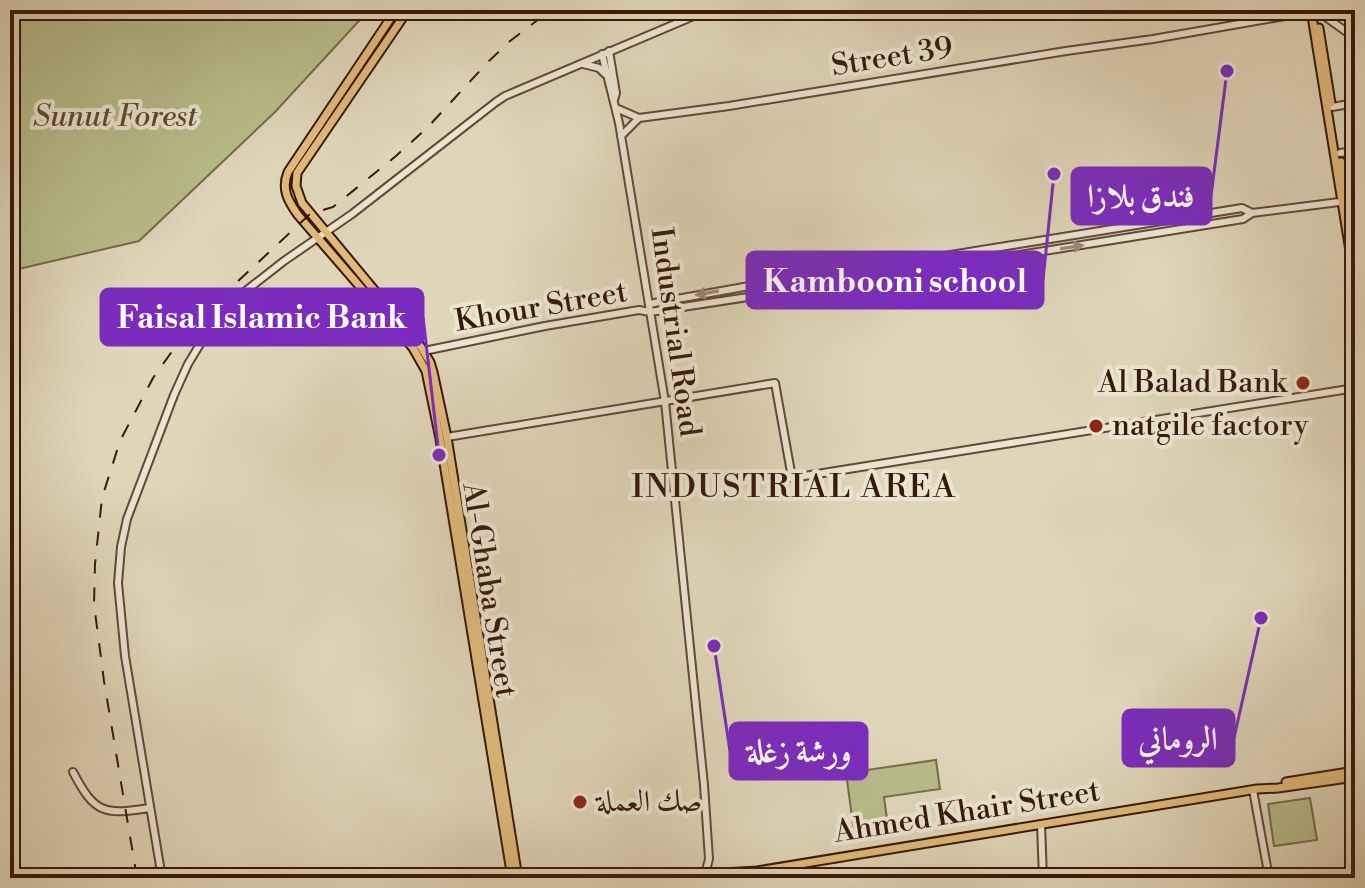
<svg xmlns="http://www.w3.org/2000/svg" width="1365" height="888" font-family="'Libre Bodoni',Amiri,serif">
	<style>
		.green { fill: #b8bb8a; stroke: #786a4a; stroke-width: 2 }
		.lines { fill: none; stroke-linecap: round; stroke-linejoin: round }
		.minor-casing { stroke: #624836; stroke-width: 10 }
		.major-casing { stroke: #38190a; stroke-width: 11 }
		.minor { stroke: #eae4d1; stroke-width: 6 }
		.major { stroke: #e0ba7c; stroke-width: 7 }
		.rail { stroke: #38190a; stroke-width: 2; stroke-dasharray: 14 14; stroke-linecap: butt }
		.oneway { fill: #9a8977 }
		.poi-dot { fill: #8f2418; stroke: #eae4d1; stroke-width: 3 }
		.labels { text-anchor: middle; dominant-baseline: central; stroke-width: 8; stroke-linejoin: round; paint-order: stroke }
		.street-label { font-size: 30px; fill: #38190a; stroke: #eae4d1 }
		.park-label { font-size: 30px; font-style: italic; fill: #5e4a30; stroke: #eae4d1 }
		.poi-label { font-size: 30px; fill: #38190a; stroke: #eae4d1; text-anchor: start }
		.neighbourhood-label { font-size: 32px; letter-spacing: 2px; fill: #38190a; stroke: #eae4d1 }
		.leader { fill: none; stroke: #7b2cbf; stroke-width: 3 }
		.callout-dot { fill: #7b2cbf; stroke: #eae4d1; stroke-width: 3 }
		.callout { fill: #7b2cbf; stroke: #7b2cbf; stroke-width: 3 }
		.callout-label { font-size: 32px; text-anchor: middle; font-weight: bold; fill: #fff }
	</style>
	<rect width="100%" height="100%" fill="#dfd5b8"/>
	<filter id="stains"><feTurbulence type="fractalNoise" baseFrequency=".0025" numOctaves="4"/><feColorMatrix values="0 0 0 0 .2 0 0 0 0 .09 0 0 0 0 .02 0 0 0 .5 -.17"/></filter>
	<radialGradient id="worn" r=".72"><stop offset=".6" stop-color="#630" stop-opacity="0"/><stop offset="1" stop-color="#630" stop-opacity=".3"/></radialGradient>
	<path class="green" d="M10 10H369L275 112 139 241 10 271Z
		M936 760 940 789 884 797 889 834 855 839 846 773Z
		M1310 798 1317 840 1274 846 1268 804Z"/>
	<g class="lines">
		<g class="minor-casing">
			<path id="minor" d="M1316 10 1355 38
				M609 51 616 93 614 100
				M602 54 619 123 665 402 704 785 709 859 705 874
				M583 64 599 68 605 74
				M1332 107 1355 103
				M616 108 639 118 729 106 1066 51 1153 39 1319 10
				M621 136 639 118
				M1340 153 1355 151
				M649 304 811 275 932 258 1242 208 1252 213
				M424 351 545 326 639 310 650 312 951 266 1243 219 1252 213 1355 200
				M447 437 775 383 792 478 1355 388
				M73 772C95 814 104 815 150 808
				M1253 790 1269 878
				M1041 824 1043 878
				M82 878H87
				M162 878 125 656 118 583 121 547 127 519 174 395 188 364 205 336 238 297 284 261 352 214 496 102 505 96 708 10"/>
		</g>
		<g class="major-casing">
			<path id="major" d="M396 10 288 172C281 189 288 201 298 215L413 348 426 371 440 439 512 878
				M408 10 297 173 296 186 302 203 419 344 430 362 433 372 447 437 518 878
				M1311 10 1355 282
				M1319 28 1331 103
				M1341 162 1355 247
				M1286 782 1355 771
				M684 878 705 874 757 871 1257 789 1278 788 1355 777"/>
		</g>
		<use href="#minor" class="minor"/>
		<use href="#major" class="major"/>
		<path class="rail" d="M137 878 104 681 94 604 95 564 102 498 120 441 153 378 178 343 220 298 310 214 333 207 396 156 427 128 488 62 510 41 551 10"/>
	</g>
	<defs><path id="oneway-solid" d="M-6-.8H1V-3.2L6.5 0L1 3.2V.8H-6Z" transform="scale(2)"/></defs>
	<g class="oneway">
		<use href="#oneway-solid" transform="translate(1072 247) rotate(-9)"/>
		<use href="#oneway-solid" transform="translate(707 293) rotate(170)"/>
	</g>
	<g class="poi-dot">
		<circle cx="1303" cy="383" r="8"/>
		<circle cx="1096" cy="426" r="8"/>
		<circle cx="580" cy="802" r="8"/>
	</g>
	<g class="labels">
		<g class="street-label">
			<text transform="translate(892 57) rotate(-9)">Street 39</text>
			<text transform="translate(541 307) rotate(-10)">Khour Street</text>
			<text transform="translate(675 332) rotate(82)">Industrial Road</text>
			<text transform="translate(489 590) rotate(81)">Al-Ghaba Street</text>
			<text transform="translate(967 812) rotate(-9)">Ahmed Khair Street</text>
		</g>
		<g class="park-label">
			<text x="115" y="117">Sunut Forest</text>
		</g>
		<g class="poi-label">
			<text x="1287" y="383" text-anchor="end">Al Balad Bank</text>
			<text x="1112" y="426">natgile factory</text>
			<text x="596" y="802">صك العملة</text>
		</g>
		<g class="neighbourhood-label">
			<text x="794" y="487">INDUSTRIAL AREA</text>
		</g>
	</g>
	<path class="leader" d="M1227 71L1211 196M1054 174L1043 280M439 455L423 317M1261 618L1234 738M714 646L730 751"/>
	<g class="callout-dot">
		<circle cx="1227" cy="71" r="8"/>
		<circle cx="1054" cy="174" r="8"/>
		<circle cx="439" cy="455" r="8"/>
		<circle cx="1261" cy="618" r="8"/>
		<circle cx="714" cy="646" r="8"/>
	</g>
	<g class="callout">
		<rect x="1072" y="168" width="139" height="56" rx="8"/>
		<rect x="747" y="252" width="296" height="56" rx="8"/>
		<rect x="101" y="289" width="322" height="56" rx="8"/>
		<rect x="1123" y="710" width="111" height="56" rx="8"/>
		<rect x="730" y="723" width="137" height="56" rx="8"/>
	</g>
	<g class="callout-label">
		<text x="1141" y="207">فندق بلازا</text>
		<text x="895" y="292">Kambooni school</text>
		<text x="262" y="328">Faisal Islamic Bank</text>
		<text x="1178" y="750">الروماني</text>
		<text x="799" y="762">ورشة زغلة</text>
	</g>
	<rect width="1365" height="888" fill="none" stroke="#dfd5b8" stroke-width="40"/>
	<rect x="12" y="12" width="1341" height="864" fill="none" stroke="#38190a" stroke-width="4"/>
	<rect x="20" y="20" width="1325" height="848" fill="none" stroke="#38190a" stroke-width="2"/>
	<rect width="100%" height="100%" filter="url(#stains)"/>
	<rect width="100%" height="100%" fill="url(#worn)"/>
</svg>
